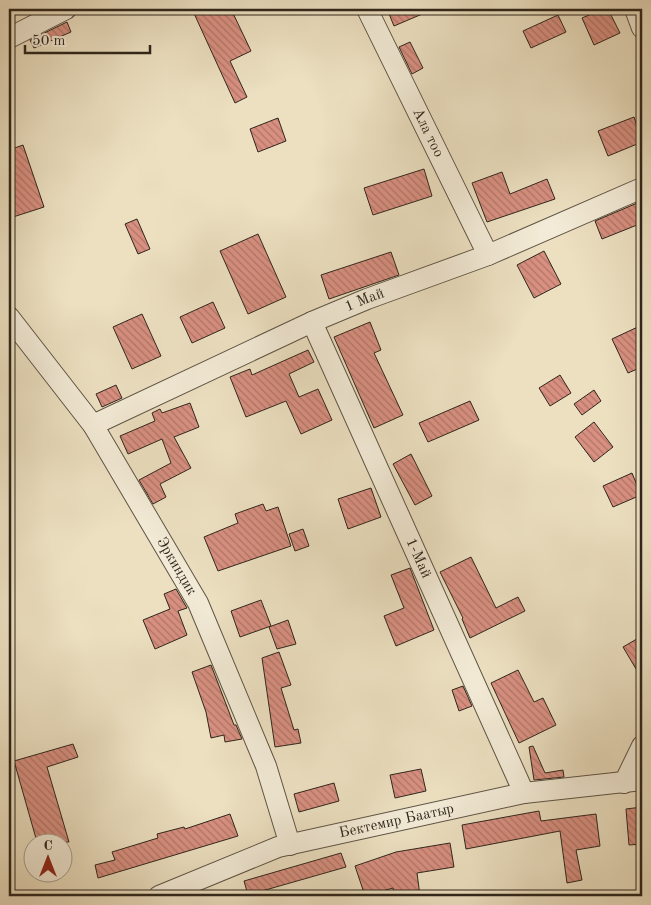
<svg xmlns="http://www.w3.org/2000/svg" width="651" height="905" font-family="'Old Standard TT',serif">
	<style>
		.building { fill: url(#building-back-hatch); stroke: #2f261c }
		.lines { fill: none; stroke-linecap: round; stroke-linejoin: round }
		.street-casing { stroke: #5e5445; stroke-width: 22 }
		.street { stroke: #f3ebd7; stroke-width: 20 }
		.labels { text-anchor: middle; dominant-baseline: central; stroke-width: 4; stroke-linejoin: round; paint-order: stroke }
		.street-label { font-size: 15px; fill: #2f261c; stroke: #f3ebd7 }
	</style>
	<defs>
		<pattern id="building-back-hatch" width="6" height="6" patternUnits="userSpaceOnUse" patternTransform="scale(1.25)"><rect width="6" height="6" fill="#d99081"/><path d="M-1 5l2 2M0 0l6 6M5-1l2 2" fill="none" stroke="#b07569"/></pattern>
	</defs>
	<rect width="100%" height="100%" fill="#ece0c1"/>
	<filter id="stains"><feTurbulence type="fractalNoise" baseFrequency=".004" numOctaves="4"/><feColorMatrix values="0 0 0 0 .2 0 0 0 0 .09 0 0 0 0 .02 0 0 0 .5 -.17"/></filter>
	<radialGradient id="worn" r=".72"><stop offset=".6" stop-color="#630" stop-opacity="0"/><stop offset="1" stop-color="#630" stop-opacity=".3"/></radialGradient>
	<path class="building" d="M192 9H231L251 51 230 61 247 97 235 103Z
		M387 9H434L394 26Z
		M603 9H608L620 33 594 45 582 18Z
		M558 15 566 32 531 48 523 31Z
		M67 22 71 32 34 48 30 40Z
		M410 42 423 68 412 74 399 47Z
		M634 117 642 142 608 156 598 131Z
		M278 118 286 141 258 152 250 129Z
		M23 145 44 207 13 217 9 204V150Z
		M424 169 432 196 373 215 364 188Z
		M502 172 510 194 547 179 555 199 487 222 472 183Z
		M642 201V223L602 239 595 221Z
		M137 219 150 249 138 254 125 224Z
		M258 234 286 297 248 314 220 251Z
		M544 251 561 284 534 298 517 265Z
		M391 252 399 275 329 299 321 275Z
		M213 302 225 328 192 343 180 317Z
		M142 314 161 356 132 369 113 327Z
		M370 322 381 350 374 353 403 415 374 428 334 337Z
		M642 325V367L628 373 612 339Z
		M308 350 314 362 289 374 299 397 318 389 332 420 301 434 286 401 246 417 230 377 250 369 252 375Z
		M560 375 571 393 550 406 539 388Z
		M116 385 122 398 102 407 96 394Z
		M594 390 601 401 582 415 574 404Z
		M470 401 479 420 428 442 419 423Z
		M190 403 199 427 174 437 191 468 160 484 166 497 153 504 139 480 171 463 162 439 128 454 120 436 155 421 152 413 160 409 162 413Z
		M594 422 613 447 594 462 575 437Z
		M411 454 432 496 415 505 393 464Z
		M632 473 641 495 613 507 603 486Z
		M371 488 381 517 348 529 338 499Z
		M263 504 266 511 278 507 291 546 218 571 204 537 238 523 235 514Z
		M303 529 309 546 295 551 289 534Z
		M471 557 496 608 518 597 525 611 470 638 462 619 463 618 440 572Z
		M410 568 434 630 396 646 384 616 404 608 391 575Z
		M176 589 187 608 178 611 187 635 155 649 143 620 170 609 164 594Z
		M261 600 271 626 240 637 231 611Z
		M288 620 296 644 277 649 269 627Z
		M642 636V679L623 647Z
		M279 652 291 685 281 688 294 730 298 729 301 743 275 747 262 658Z
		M211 665 234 725H236L242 739 225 742 224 735 211 738 206 712 192 672Z
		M518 670 534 702 543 698 556 725 519 743 491 683Z
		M463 686 472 706 459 711 452 690Z
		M73 744 78 757 47 767 69 842H37L14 761Z
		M533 746 545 773 563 770 564 777 534 780 529 747Z
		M421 769 426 791 395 798 390 775Z
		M334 783 339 801 299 812 294 794Z
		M642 807V844L629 845 626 809Z
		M539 811 541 821 596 814 600 846 576 850 582 880 567 883 560 831 466 849 462 825Z
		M230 814 238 836 98 878 95 865 115 860 112 852 158 838 157 834 184 827 185 829Z
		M450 843 454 867 417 873 420 896H394L393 888 365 896 355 866 396 852Z
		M341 853 346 867 248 895 244 881Z"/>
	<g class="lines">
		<g class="street-casing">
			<g id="street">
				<path id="s1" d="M367 9 488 255"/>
				<path d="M635 9 642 28"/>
				<path d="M9 38 66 9"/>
				<path id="s2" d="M9 317 93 425 198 603 266 766 290 845"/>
				<path id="s3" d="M312 322 524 793"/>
				<path id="s4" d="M93 425 312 322 367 299 488 255 642 188"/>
				<path d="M624 783 642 746"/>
				<path id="s5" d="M159 896 278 847 524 793 642 780"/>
			</g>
		</g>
		<use href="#street" class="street"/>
	</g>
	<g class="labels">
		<g class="street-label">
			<text stroke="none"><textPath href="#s1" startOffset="138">Ала тоо</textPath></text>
			<text stroke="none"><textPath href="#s4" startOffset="299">1 Май</textPath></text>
			<text stroke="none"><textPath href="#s3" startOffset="259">1-Май</textPath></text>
			<text stroke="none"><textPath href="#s2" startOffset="301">Эркиндик</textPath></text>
			<text stroke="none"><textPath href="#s5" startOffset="250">Бектемир Баатыр</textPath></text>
		</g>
	</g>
	<rect width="651" height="905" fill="none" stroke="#ece0c1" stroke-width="30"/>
	<rect x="10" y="10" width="631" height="885" fill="none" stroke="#2f261c" stroke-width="2.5"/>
	<rect x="15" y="15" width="621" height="875" fill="none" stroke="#2f261c"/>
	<g transform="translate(48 858)"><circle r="24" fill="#f3ebd7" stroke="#a59c8c"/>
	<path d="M0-4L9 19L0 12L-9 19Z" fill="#8f2418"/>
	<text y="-8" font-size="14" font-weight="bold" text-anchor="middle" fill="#2f261c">С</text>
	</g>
	<path d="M25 45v8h125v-8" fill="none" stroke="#2f261c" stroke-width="2.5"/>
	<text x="32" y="45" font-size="15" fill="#2f261c" stroke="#f3ebd7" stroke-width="4" paint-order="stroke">50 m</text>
	<rect width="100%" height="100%" filter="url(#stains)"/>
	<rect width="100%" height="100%" fill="url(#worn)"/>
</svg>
